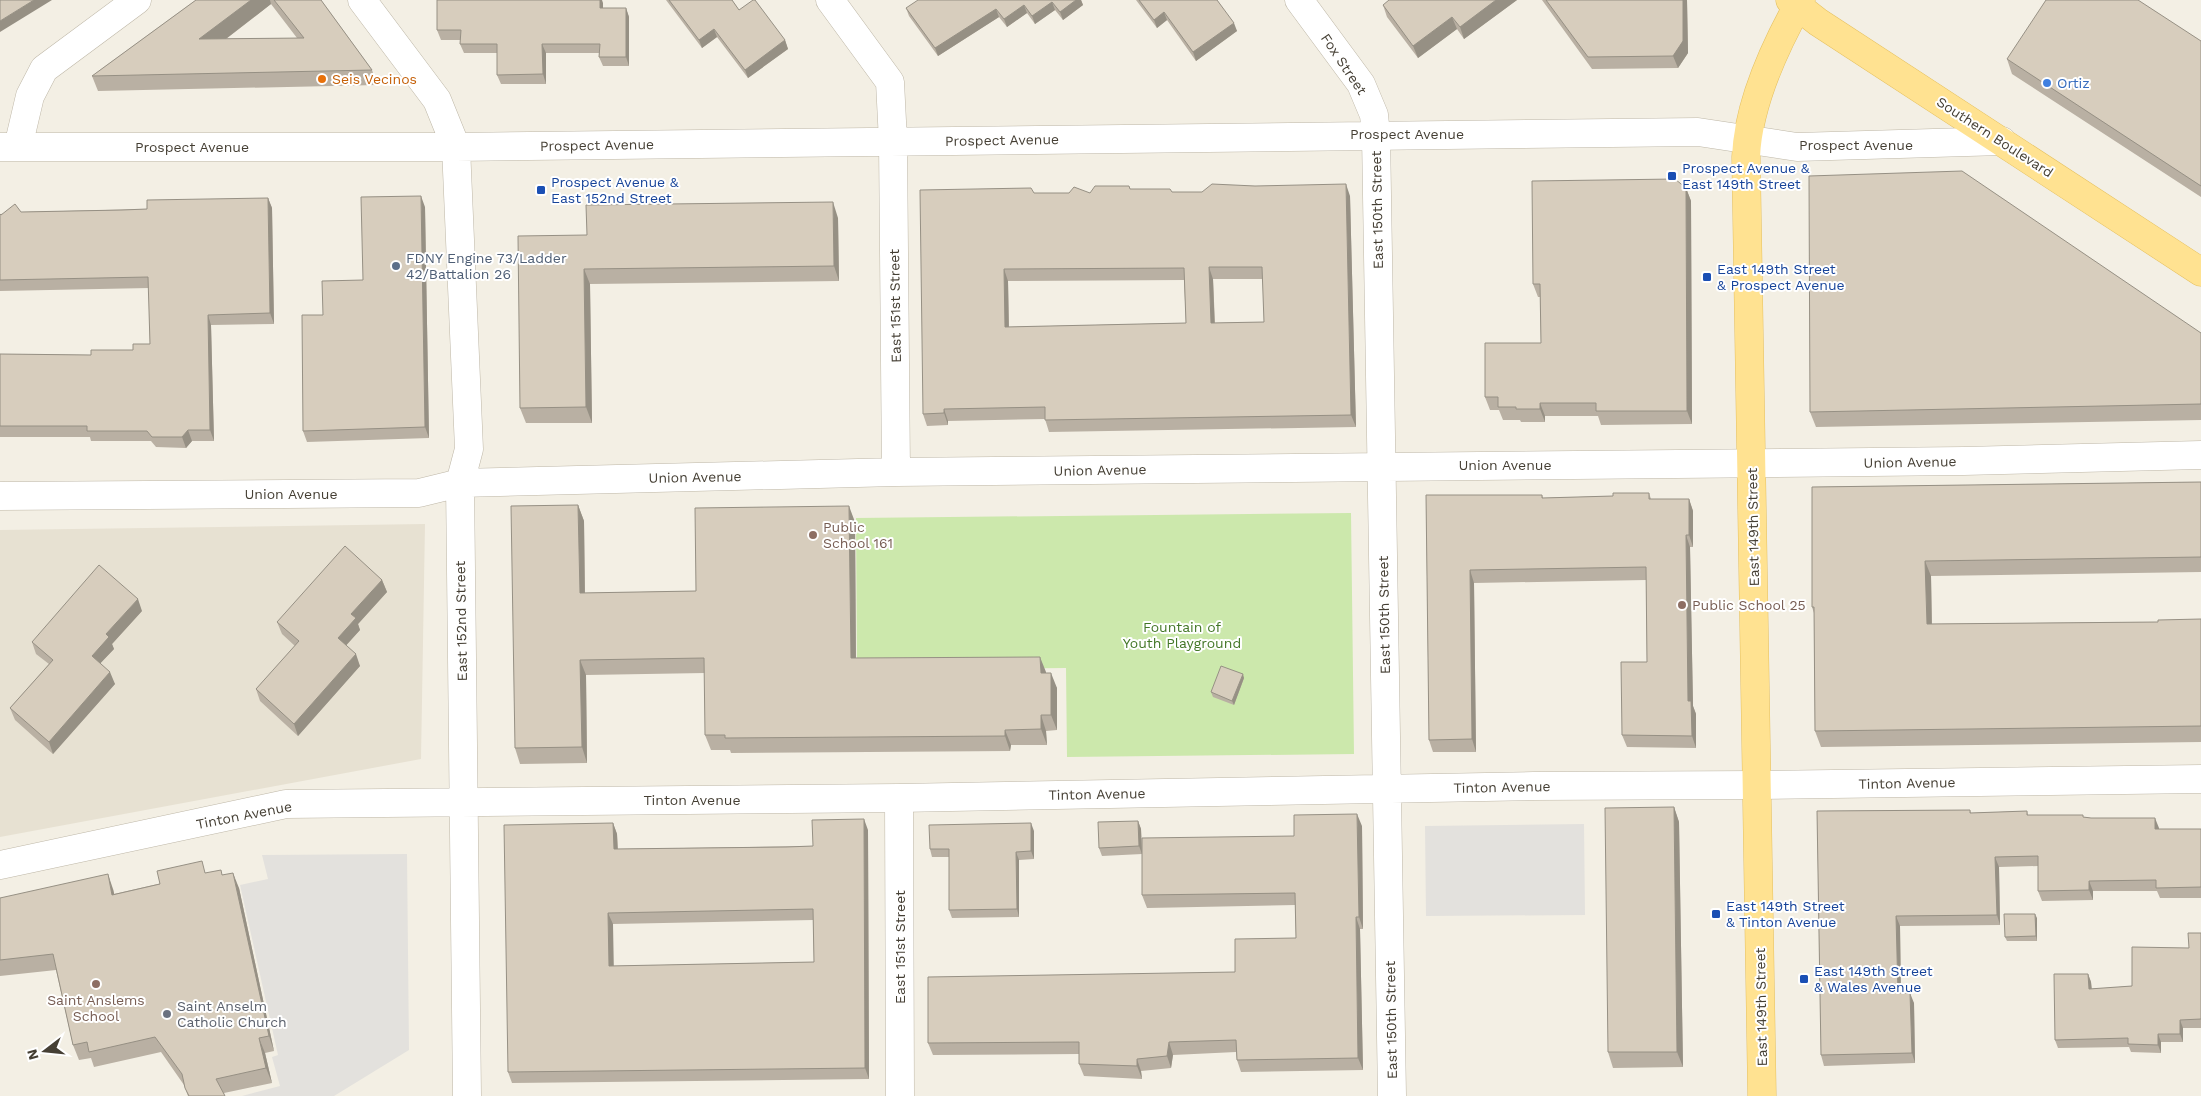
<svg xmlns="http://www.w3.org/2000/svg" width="2201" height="1096" font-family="'Work Sans',sans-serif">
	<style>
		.residential { fill: #e7e1d2 }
		.green { fill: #cce8ac }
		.parking { fill: #e3e1dd }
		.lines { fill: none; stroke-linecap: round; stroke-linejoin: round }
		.minor-casing { stroke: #beb7a7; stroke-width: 29 }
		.major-casing { stroke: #e5c060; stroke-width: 29 }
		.minor { stroke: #fff; stroke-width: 28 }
		.major { stroke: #ffe291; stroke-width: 28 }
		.wall { fill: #b9b0a3; fill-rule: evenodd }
		.shaded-wall { fill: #969084 }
		.building { fill: #d7cdbd; stroke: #969084; fill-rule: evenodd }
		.food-dot { fill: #e8710a; stroke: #fff; stroke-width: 2 }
		.shop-dot { fill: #3f7fe0; stroke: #fff; stroke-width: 2 }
		.transit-dot { fill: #1a4fb4; stroke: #fff; stroke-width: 2 }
		.service-dot { fill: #5c6f8a; stroke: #fff; stroke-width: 2 }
		.education-dot { fill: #8d6e63; stroke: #fff; stroke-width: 2 }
		.worship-dot { fill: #6b7280; stroke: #fff; stroke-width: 2 }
		.labels { text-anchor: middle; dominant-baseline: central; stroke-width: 4; stroke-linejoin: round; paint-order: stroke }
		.street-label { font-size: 14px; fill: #453f34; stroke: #fff }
		.food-label { font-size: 14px; fill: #c56008; stroke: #fff; text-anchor: start }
		.shop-label { font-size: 14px; fill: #366cbe; stroke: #fff; text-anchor: start }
		.transit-label { font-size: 14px; fill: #164399; stroke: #fff; text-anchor: start }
		.service-label { font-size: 14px; fill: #4e5e75; stroke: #fff; text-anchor: start }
		.education-label { font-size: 14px; fill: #785e54; stroke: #fff; text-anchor: start }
		.park-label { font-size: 14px; fill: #437727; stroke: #fff }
		.worship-label { font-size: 14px; fill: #5b616d; stroke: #fff; text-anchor: start }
	</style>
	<rect width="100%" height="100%" fill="#f3efe4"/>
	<path class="residential" d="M425 524 421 759 0 837V530Z"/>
	<path class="green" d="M1351 513 1354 754 1067 757 1066 668 857 670 856 518Z"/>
	<path class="parking" d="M1584 824 1585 915 1426 916 1425 826Z
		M407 854 409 1050 334 1096H242L280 1086 272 1057 278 1055 240 885 268 879 262 855Z"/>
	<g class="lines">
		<g class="minor-casing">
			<path id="minor" d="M362 0 437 100 456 147 469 449 460 483 467 1096
				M830 0 890 82 893 141 896 472
				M1299 0 1361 84 1374 115 1376 135 1392 1096
				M0 147H456L1698 132 1797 147 2002 141
				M18 147 30 96 44 69 137 0
				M0 496 419 493 460 483 896 472 1964 461 2201 455
				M899 798 900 1096
				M0 865 286 804 899 798 1534 786 1757 785 2201 779"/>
		</g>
		<g class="major-casing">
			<path id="major" d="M1790 0 1818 22 2201 272
				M1762 1096 1746 157C1748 104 1775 46 1801 0"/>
		</g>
		<use href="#minor" class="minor"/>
		<use href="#major" class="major"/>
	</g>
	<path class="wall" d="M196 0H321L372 70 377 85 98 91 92 76ZM271 4 297 38 226 39Z
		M666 0H732L739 10 785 40 788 49 748 78 717 37 702 48Z
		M1081 0 1083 5 1063 20 1055 10 1035 24 1027 13 1007 27 999 17 938 56 909 16 906 8Z
		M1136 0H1217L1237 31 1196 61 1167 20 1157 28Z
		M1517 0 1464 39 1457 29 1418 58 1387 17 1383 5Z
		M1542 0H1687L1688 53 1678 68 1592 69Z
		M603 3V8H626L629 17V66H603L599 57V53H546V84H501L497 75V53H464L460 44 461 40H441L437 30Z
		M2201 41V197L2012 74 2007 59Z
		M1686 188 1691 201 1692 424 1601 425 1598 416H1545V422H1521L1520 420H1503L1499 410H1490L1485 397 1541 343 1540 297H1538L1533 284Z
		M1130 189 1172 192 1350 196 1356 427 1049 432 1045 419 948 421V425L927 426 923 414 1034 193H1090ZM1213 279H1263L1264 322 1215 323ZM1184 280 1186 323 1009 327 1008 281Z
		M268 198 272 208 274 324 211 325 214 441H192L186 448 156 447 151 441H91L90 437H0V354L91 355 133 350 150 344 149 288 0 291V214L21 212 147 209Z
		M425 207 429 438 307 442 303 431 323 315 363 280Z
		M838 218 839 281 590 284 592 423H526L520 408 587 235Z
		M2201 333V420L1816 427 1810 412Z
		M2201 482V572L1931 576 1932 624 2158 622 2201 619V742L1821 747 1815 731 1814 613 1812 607V487Z
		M1649 493 1651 499H1689L1693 511V547H1690L1693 706 1696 714V748L1627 747 1622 735 1647 662 1646 580 1474 583 1476 752H1433L1429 740 1426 495H1542L1543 498 1613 496Z
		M578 505 584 521 585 593 696 591 855 522 856 658 1046 673 1057 688V730L1046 731 1047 745H1011L1010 751 731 753 730 750H711L705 735V673L586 675 587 763 520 764 515 748Z
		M382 580 387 592 358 624 360 630 346 645 360 666 298 736 260 701 256 689 295 646 282 634 277 622Z
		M142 611 112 644 114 649 100 663 115 684 53 754 15 720 10 708 49 664 36 654 32 642Z
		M1244 678 1234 705 1213 697 1211 692Z
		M1674 807 1679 822 1683 1067 1613 1068 1608 1052Z
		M1970 810 1971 813 2027 811 2028 815 2084 817 2159 828V829H2201V898H2160L2157 891H2093V900L2042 901 2038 891V866L1999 867 2000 925 1900 926 1901 993 1914 1003 1915 1063 1824 1066 1821 1055 1817 811Z
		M1138 821 1141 829 1142 854 1102 856 1099 848Z
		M613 823 617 834 618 849 813 846 868 830 869 1079 512 1083 508 1072ZM813 920 814 962 613 966V924Z
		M1362 826 1363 929H1360L1363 1070 1241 1072 1237 1060 1236 1052 1173 1055 1171 1068 1141 1071 1142 1079 1084 1076 1079 1064V1054L933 1055 928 1043 1235 972 1296 938 1295 905 1147 908 1142 895 1294 836Z
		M1034 831V859L1019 860V917L952 918 949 910V857H932L930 849Z
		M206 873 223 875 239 888 274 1051 265 1053 272 1083 224 1093 225 1096H188L184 1085 161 1052 94 1067 91 1058 79 1060 73 1045 56 970 0 976V898L113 889 114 894Z
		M2037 918V941H2007L2005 937Z
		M2201 933V1028H2183V1042H2161V1053L2131 1052 2129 1047 2058 1048 2055 1040 2088 974 2091 982 2092 989 2132 986 2189 948Z"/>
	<path class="shaded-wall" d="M34 0H52L0 32V21Z
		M251 0H270L271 4 205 55 199 39Z
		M600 0H602L603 3V17L600 8Z
		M1076 0H1081L1083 5 1063 20 1060 12Z
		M1496 0H1517L1464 39 1460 27Z
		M1683 0H1687L1688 53 1678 68 1673 56Z
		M1052 2 1055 10 1035 24 1032 16Z
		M1024 5 1027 13 1007 27 1004 19Z
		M626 8 629 17V66L626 57Z
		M996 9 999 17 938 56 935 48Z
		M1164 12 1167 20 1157 28 1154 20Z
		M1452 17 1457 29 1418 58 1413 46Z
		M1234 23 1237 31 1196 61 1193 52Z
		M714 29 717 37 702 48 699 40Z
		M785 40 788 49 748 78 745 70Z
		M542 44 546 53V84L543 74Z
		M1346 184 1350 196 1356 427 1351 415Z
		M1686 188 1691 201 1692 424 1687 411Z
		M421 196 425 207 429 438 425 427Z
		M268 198 272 208 274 324 270 313Z
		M833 202 838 218 839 281 834 266Z
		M1209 267 1213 279 1215 335 1211 323Z
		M584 269 590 284 592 423 586 407Z
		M1004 269 1008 281 1009 338 1005 327Z
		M208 315 211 325 214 441 210 430Z
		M1540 403 1545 416V422L1540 409Z
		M944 409 948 421V425L944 413Z
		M188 430 192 441 186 448 182 437Z
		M1689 499 1693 511V547L1689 535Z
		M578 505 584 521 585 608 580 593Z
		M849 506 855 522 856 674 851 658Z
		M1686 535 1690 547 1693 706 1696 714V748L1692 736 1688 701Z
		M1925 561 1931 576 1932 640 1927 624Z
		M1470 570 1474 583 1476 752 1472 739Z
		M382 580 387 592 358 624 360 630 342 650 338 638 351 614Z
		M138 599 142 611 112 644 114 649 96 668 92 656 106 634Z
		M356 654 360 666 298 736 294 724Z
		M1040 657 1046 672V689L1041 673Z
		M580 660 586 675 587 763 582 747Z
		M110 672 115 684 53 754 49 742Z
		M1051 673 1057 688V730L1051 715Z
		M1243 674 1244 678 1234 705 1232 701Z
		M1041 715 1046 731 1047 745 1041 729Z
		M1005 730 1011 745 1010 751 1005 736Z
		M1674 807 1679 822 1683 1067 1677 1052Z
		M1357 814 1362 826 1363 929 1359 917Z
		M2155 818 2159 828V840L2155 829Z
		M864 819 868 830 869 1079 865 1068Z
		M1138 821 1141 829 1142 854 1139 846Z
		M613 823 617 834 618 861 614 849Z
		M1031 823 1034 831V859L1031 851Z
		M1016 852 1019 860V917L1017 909Z
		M1995 857 1999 867 2000 925 1997 915Z
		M233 873 239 888 274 1051 269 1036Z
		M108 874 113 889 118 910 112 895Z
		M2089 881 2093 891V900L2089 890Z
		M608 913 613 924 614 977 609 966Z
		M2035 914 2037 918V941L2036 936Z
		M1896 916 1900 926 1901 1004 1898 993Z
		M1356 917 1360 929 1363 1070 1358 1058Z
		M2088 974 2091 982 2092 997 2089 989Z
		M1910 993 1914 1003 1915 1063 1912 1053Z
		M2180 1020 2183 1028V1042L2180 1034Z
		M2158 1034 2161 1042V1053L2158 1045Z
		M259 1038 265 1053 272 1083 266 1068Z
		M1169 1042 1173 1055 1171 1068 1167 1056Z
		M1137 1059 1141 1071 1142 1079 1137 1066Z"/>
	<path class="building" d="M0 0H34L0 21Z
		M196 0H251L199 39 304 38 274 0H321L372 70 92 76Z
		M437 0H600V8H626V57H599L600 44H542L543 74 497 75V44H460L461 30H437Z
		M669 0H732L739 10 753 0H755L785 40 745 70 714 29 699 40Z
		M918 0H1076L1060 12 1052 2 1032 16 1024 5 1004 19 996 9 935 48 906 8Z
		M1139 0H1217L1234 23 1193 52 1164 12 1154 20Z
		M1389 0H1496L1460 27 1452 17 1413 46 1383 5Z
		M1546 0H1683V41L1673 56 1588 57Z
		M2046 0H2138L2201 41V186L2007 59Z
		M1962 171 2201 333V404L1810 412 1809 176Z
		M1675 179 1686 188 1687 411H1596V403H1540V409H1516V407H1498V397H1485V343H1541L1540 284H1533L1532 181Z
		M1212 184 1255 186 1346 184 1351 415 1045 420V407L944 409V413L923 414 920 190 1031 188 1034 193H1069L1074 187 1090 193 1095 186H1129L1130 189H1170L1172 192H1202ZM1209 267H1262L1264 322 1211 323ZM1184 268 1186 323 1005 327 1004 269Z
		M421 196 425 427 303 431 302 315H323L322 281 363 280 361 197Z
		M268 198 270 313 208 315 210 430H188L182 437H152L147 431H87V426H0V354L91 355V350H133V344H150L148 277 0 280V214L1 215 15 204 21 212 122 210 147 209V200Z
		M833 202 834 266 584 269 586 407 520 408 518 236 587 235 586 205Z
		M2201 482V557L1925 561 1927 624 2158 622V620L2201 619V726L1815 731 1814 607H1812V487Z
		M1613 493H1649V499H1689V535H1686L1688 701H1691L1692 736 1622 735 1621 662H1647L1646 567 1470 570 1472 739 1429 740 1426 495H1542V498L1613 496Z
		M578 505 580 593 696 591 695 508 849 506 851 658 1040 657 1041 673H1051V715H1041V729L1005 730V736L725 738V735H705L704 658 580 660 582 747 515 748 511 506Z
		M345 546 382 580 351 614 356 618 338 638 356 654 294 724 256 689 299 641 277 622Z
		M99 565 138 599 106 634 109 637 92 656 110 672 49 742 10 708 53 660 32 642Z
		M1221 666 1243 674 1232 701 1211 692Z
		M1674 807 1677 1052H1608L1605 808Z
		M1970 810V813L2027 811V815H2083V817L2091 818H2155V829H2201V887L2156 888V880L2089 881V890L2038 891V856L1995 857 1997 915 1896 916 1898 993H1910L1912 1053 1821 1055 1817 811Z
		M1357 814 1359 917H1356L1358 1058 1237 1060 1236 1040 1169 1042 1167 1056 1137 1059V1066L1079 1064V1042L928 1043V977L1235 972V939L1296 938 1295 893 1142 895V838L1294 836V815Z
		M864 819 865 1068 508 1072 504 825 613 823 614 849 786 847 813 846 812 820ZM813 909 814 962 609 966 608 913Z
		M1138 821 1139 846 1099 848 1098 822Z
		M1031 823V851L1016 852 1017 909 949 910V849H930L929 825Z
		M202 861 205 873 221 870 222 875 233 873 269 1036 259 1038 266 1068 216 1079 225 1096H189L185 1088 182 1074 155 1037 89 1052 87 1042 73 1045 53 954 0 960V898L108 874 112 895 160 884 157 871Z
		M2004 914H2035L2036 936 2005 937Z
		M2188 933H2201V1019L2180 1020V1034H2158V1045L2128 1044V1038L2055 1040 2054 974H2088L2089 989 2132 986V947L2189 948Z"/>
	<circle class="food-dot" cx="322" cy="79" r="5"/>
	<circle class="shop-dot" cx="2047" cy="83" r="5"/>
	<g class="transit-dot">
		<rect x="1667" y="171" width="10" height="10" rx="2.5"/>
		<rect x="536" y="185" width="10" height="10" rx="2.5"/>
		<rect x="1702" y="272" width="10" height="10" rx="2.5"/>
		<rect x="1711" y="909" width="10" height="10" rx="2.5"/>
		<rect x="1799" y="974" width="10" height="10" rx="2.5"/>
	</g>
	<circle class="service-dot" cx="396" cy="266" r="5"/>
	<g class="education-dot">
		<circle cx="813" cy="535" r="5"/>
		<circle cx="1682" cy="605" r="5"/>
		<circle cx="96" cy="984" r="5"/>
	</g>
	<circle class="worship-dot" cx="167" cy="1014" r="5"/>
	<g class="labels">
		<g class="street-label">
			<text transform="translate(1344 64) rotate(56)">Fox Street</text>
			<text x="1407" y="134">Prospect Avenue</text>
			<text transform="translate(1995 137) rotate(33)">Southern Boulevard</text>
			<text transform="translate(1002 140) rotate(-1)">Prospect Avenue</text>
			<text transform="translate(597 145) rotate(-1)">Prospect Avenue</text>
			<text x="1856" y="145">Prospect Avenue</text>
			<text x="192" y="147">Prospect Avenue</text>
			<text transform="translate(1377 210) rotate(-91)">East 150th Street</text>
			<text transform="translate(895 306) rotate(-91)">East 151st Street</text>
			<text transform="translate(1910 462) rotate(-1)">Union Avenue</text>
			<text x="1505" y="465">Union Avenue</text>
			<text transform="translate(1100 470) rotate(-1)">Union Avenue</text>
			<text transform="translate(695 477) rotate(-1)">Union Avenue</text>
			<text x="291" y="494">Union Avenue</text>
			<text transform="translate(1753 527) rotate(-91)">East 149th Street</text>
			<text transform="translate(1384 615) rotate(-91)">East 150th Street</text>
			<text transform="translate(461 621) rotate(-91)">East 152nd Street</text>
			<text transform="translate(1907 783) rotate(-1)">Tinton Avenue</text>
			<text transform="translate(1502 787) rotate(-1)">Tinton Avenue</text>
			<text transform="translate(1097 794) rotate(-1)">Tinton Avenue</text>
			<text x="692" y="800">Tinton Avenue</text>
			<text transform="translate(244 815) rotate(-11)">Tinton Avenue</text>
			<text transform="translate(900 947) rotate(-90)">East 151st Street</text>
			<text transform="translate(1761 1007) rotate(-91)">East 149th Street</text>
			<text transform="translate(1391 1020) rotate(-91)">East 150th Street</text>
		</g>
		<g class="food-label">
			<text x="332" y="79">Seis Vecinos</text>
		</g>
		<g class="shop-label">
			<text x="2057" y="83">Ortiz</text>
		</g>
		<g class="transit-label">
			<text x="1682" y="168">Prospect Avenue &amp;<tspan x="1682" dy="16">East 149th Street</tspan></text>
			<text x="551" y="182">Prospect Avenue &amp;<tspan x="551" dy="16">East 152nd Street</tspan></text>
			<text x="1717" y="269">East 149th Street<tspan x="1717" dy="16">&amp; Prospect Avenue</tspan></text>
			<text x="1726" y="906">East 149th Street<tspan x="1726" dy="16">&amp; Tinton Avenue</tspan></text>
			<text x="1814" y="971">East 149th Street<tspan x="1814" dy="16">&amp; Wales Avenue</tspan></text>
		</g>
		<g class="service-label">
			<text x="406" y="258">FDNY Engine 73/Ladder<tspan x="406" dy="16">42/Battalion 26</tspan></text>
		</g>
		<g class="education-label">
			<text x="823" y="527">Public<tspan x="823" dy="16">School 161</tspan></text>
			<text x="1692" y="605">Public School 25</text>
			<text x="96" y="1000" text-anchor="middle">Saint Anslems<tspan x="96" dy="16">School</tspan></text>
		</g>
		<g class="park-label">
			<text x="1182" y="627">Fountain of<tspan x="1182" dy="16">Youth Playground</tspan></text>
		</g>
		<g class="worship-label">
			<text x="177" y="1006">Saint Anselm<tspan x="177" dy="16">Catholic Church</tspan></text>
		</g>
	</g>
	<g transform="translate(45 1051) rotate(254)" stroke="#ffffff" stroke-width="4" paint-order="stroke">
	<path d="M0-4L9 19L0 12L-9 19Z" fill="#453f34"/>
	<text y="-8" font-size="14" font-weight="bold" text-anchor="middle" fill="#453f34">N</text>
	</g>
</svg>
